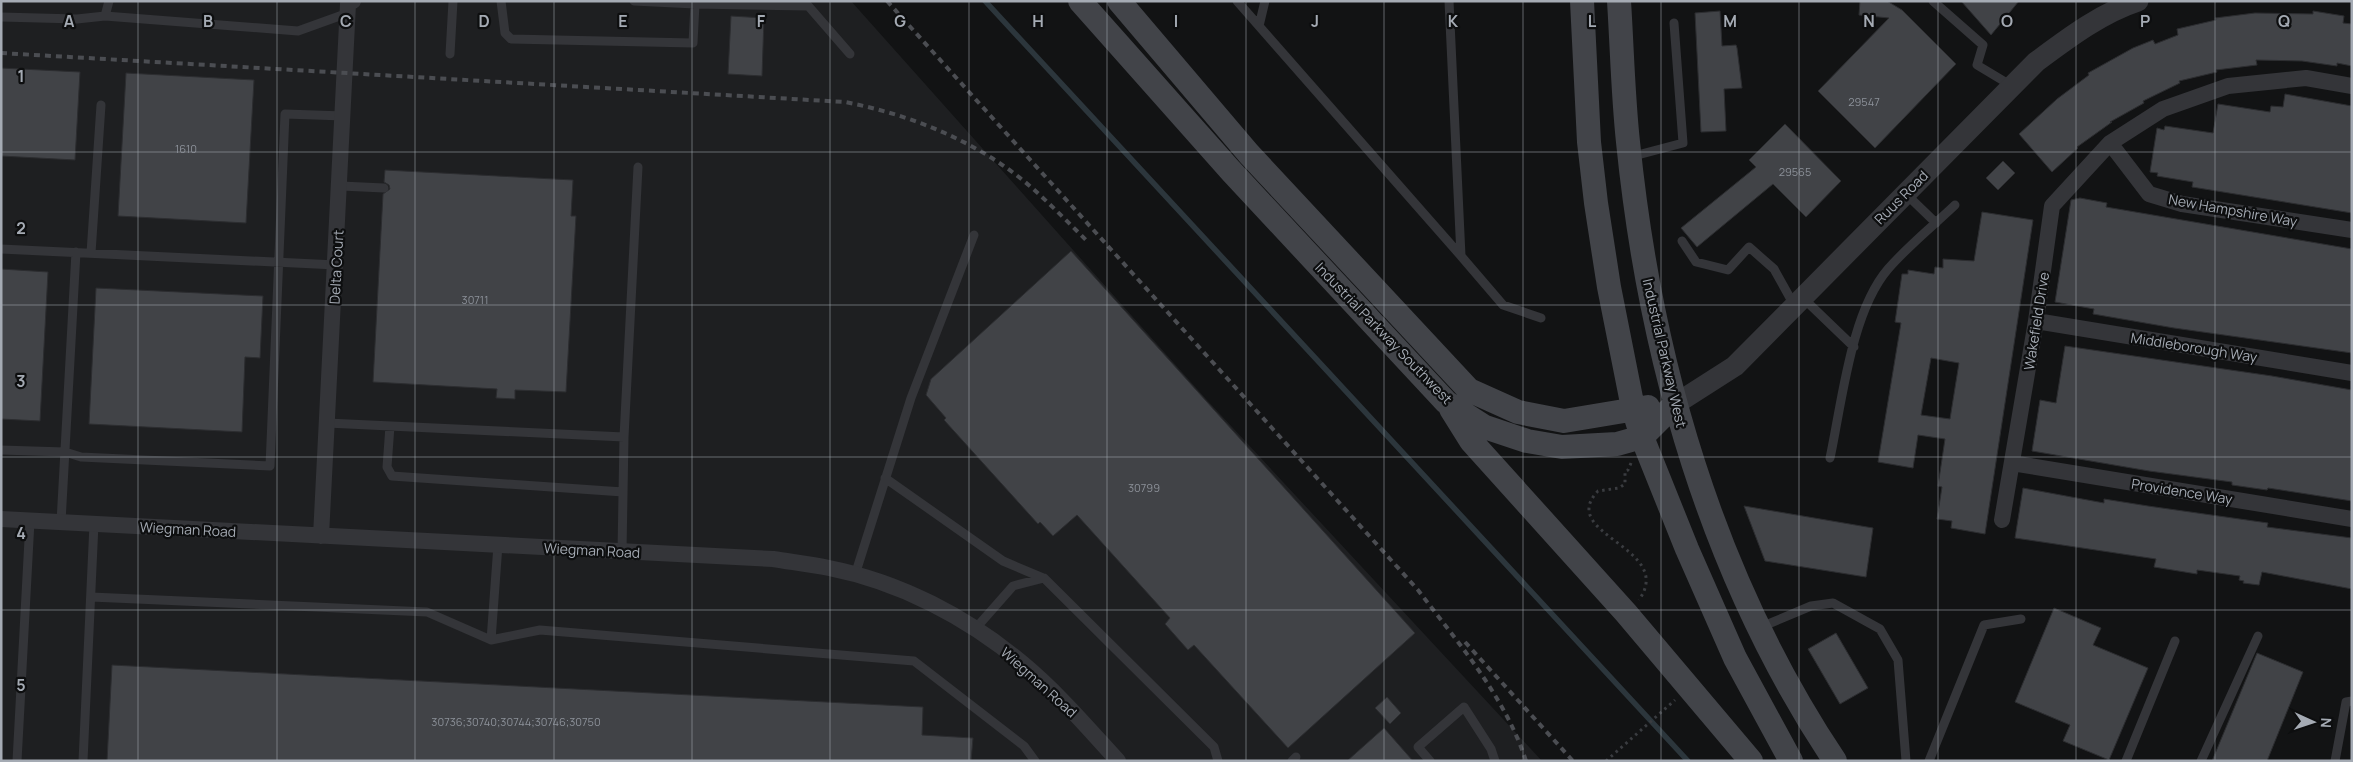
<svg xmlns="http://www.w3.org/2000/svg" width="2353" height="762" font-family="Manrope,sans-serif">
	<style>
		.built { fill: #1e1f21 }
		.lines { fill: none; stroke-linecap: round; stroke-linejoin: round }
		.stream { stroke: #2c363c; stroke-width: 5.5 }
		.building { fill: #414347; stroke: #2c2d30; fill-rule: evenodd }
		.path { stroke: #3a3c40; stroke-width: 3; stroke-dasharray: 2.5 4; stroke-linecap: butt }
		.service { stroke: #343539; stroke-width: 9 }
		.minor { stroke: #343539; stroke-width: 16 }
		.tertiary { stroke: #343539; stroke-width: 21 }
		.secondary { stroke: #424449; stroke-width: 24 }
		.rail { stroke: #4b4d52; stroke-width: 4; stroke-dasharray: 6 5; stroke-linecap: butt }
		.grid { fill: none; stroke: #a5abb4; stroke-width: 1; stroke-opacity: 0.55 }
		.labels { text-anchor: middle; dominant-baseline: central; stroke-width: 4.5; stroke-linejoin: round; paint-order: stroke }
		.number-label { font-size: 11px; fill: #8c9199 }
		.street-label { font-size: 14px; fill: #a5abb4; stroke: #0d0e0f }
		.grid-label { font-size: 16px; text-anchor: middle; font-weight: bold; fill: #a5abb4; stroke: #0d0e0f; stroke-width: 4.5; stroke-linejoin: round; paint-order: stroke }
	</style>
	<rect width="100%" height="100%" fill="#121314"/>
	<path class="built" d="M1 1H851L1206 399 1542 761H1Z"/>
	<g class="lines">
		<path class="stream" d="M985 1 1688 761"/>
	</g>
	<path class="building" d="M1860 1H1887L1902 10 1956 64 1875 148 1818 91 1889 18 1859 15Z
		M1961 1H2019L1991 35Z
		M1720 11 1722 46 1736 45 1737 48 1742 88 1724 89 1726 131 1701 132 1695 13Z
		M2313 11 2344 16 2343 23 2352 24V66L2337 63V66L2302 61 2256 60 2257 65 2216 70 2217 72 2179 81 2180 83 2143 101 2144 103 2110 122H2112L2077 147 2078 148 2052 172 2019 134 2057 99 2089 75 2088 73 2133 48 2153 40 2155 44 2178 35 2177 29 2216 20 2215 18 2255 13 2313 14Z
		M731 16 764 18 762 76 728 74Z
		M1 68 80 72 75 160 1 156Z
		M126 73 254 80 246 223 118 216Z
		M2285 94 2352 106V213L2192 187 2193 182 2157 176 2158 173 2150 172 2157 128 2164 130 2165 126 2213 133 2218 104 2270 112 2271 106 2283 107Z
		M1785 124 1841 181 1806 217 1773 184 1697 247 1681 228 1756 167 1749 160Z
		M2003 161 2015 173 1998 190 1986 178Z
		M385 170 573 180 571 216H576L566 392 515 390V399L496 398 497 389 373 382 383 194 390 189 389 185 384 182Z
		M2080 198 2107 203 2106 207 2352 249V353L2174 328 2093 314 2094 309 2055 302 2071 200Z
		M1982 212 2033 220 1985 534 1951 528 1952 521 1937 519 1942 487 1938 486 1945 439 1918 435 1913 468 1878 462 1901 323 1895 322 1902 274H1908V270L1934 274 1935 267 1943 268V259L1974 261ZM1931 358 1959 363 1950 419 1921 415Z
		M1071 251 1415 633 1288 748 1194 645 1188 650 1165 624 1170 618 1077 515 1053 536 1040 522 1038 524 944 420 946 418 926 395 931 379Z
		M1 269 48 272 40 421 1 419Z
		M96 288 263 296 260 358 245 357 242 432 89 424Z
		M2065 346 2272 376 2352 390V501L2268 488 2267 490 2232 485V482L2149 471 2032 451 2040 400 2056 403Z
		M2023 488 2104 503V499L2148 506 2268 523 2267 527 2352 538V589L2262 572 2259 585 2243 583 2244 581 2239 580 2240 576 2197 570V574L2154 567 2156 559 2015 538Z
		M1744 506 1873 528 1866 577 1765 561Z
		M2054 608 2101 628 2093 645 2148 668 2109 760 2063 741 2070 725 2015 702Z
		M1836 633 1868 688 1840 704 1808 649Z
		M2257 653 2303 672 2267 761H2212Z
		M112 665 923 707 922 735 973 738 971 761H107Z
		M1387 697 1401 713 1390 724 1375 708Z
		M1384 728 1413 761H1347Z"/>
	<g class="lines">
		<path class="path" d="M1631 463 1628 470 1625 471V484L1619 488 1598 491C1556 535 1676 547 1639 600
			M1606 761 1675 700"/>
		<path class="service" d="M109 1 105 16 298 31 348 13
			M501 1 505 33 511 39 693 43 695 4 634 1
			M804 1 850 54
			M1237 1 1461 256
			M1449 1 1461 256 1503 305 1541 318
			M1933 1 1983 45 1977 65 2012 86
			M695 4 808 6
			M1 17 77 19 105 16
			M1259 26 1265 1
			M450 54 453 1
			M1630 157 1683 143 1674 23
			M341 186 384 188
			M1906 194 1936 223
			M1682 241 1696 262 1728 270 1749 247 1774 269 1794 305
			M1 249 336 265
			M91 253 101 105
			M1802 297 1854 347
			M327 423 624 437
			M390 426 387 467 392 476 623 492
			M1 450 65 452 81 457 270 466 285 114 344 116
			M1830 458C1842 402 1851 312 1888 269 1908 246 1933 226 1955 205
			M885 478 1003 561 1043 578
			M61 522 76 252
			M622 552 624 437 638 167
			M855 575 911 398 974 235
			M91 597 427 612 491 640 498 545
			M1761 627 1811 606 1833 603 1880 629 1898 660 1906 761
			M976 628 1013 586 1044 578 1214 747 1218 761
			M491 640 540 630 914 661 1024 746 1035 761
			M17 761 30 521
			M83 761 94 524
			M1292 761 1296 757
			M1430 761 1418 747 1464 707 1491 749 1495 761
			M1929 761 1984 625 2021 619
			M2126 761 2175 641
			M2201 761 2258 636
			M2335 761 2346 702 2352 701"/>
		<path class="minor" d="M2110 143 2149 194 2182 204 2352 230
			M2036 321 2352 373
			M2012 463 2352 519
			M1 519 773 559C791 562 810 564 829 568 900 582 967 617 1022 663 1057 692 1087 727 1118 761
			M2002 520 2036 321 2052 206 2110 143 2163 109 2228 86 2306 78 2352 86
			M321 536 348 4 353 1"/>
		<path class="tertiary" d="M1674 405 1735 366 2036 62C2067 39 2101 13 2138 1"/>
		<path class="secondary" d="M1080 1 1231 171 1446 402 1485 427 1527 441 1562 447 1617 444 1642 437 1674 405
			M1119 1 1249 154 1469 390 1518 412 1564 421 1648 407
			M1582 1 1589 142 1596 203 1609 287 1633 408 1642 437 1687 549 1735 658 1791 761
			M1619 1C1622 48 1623 95 1628 142 1650 360 1712 577 1835 761
			M1451 409 1471 441 1626 613 1751 761"/>
		<path class="rail" d="M887 1 1418 590C1458 643 1505 696 1526 761
			M1 53 845 102C912 115 979 142 1031 187 1050 204 1068 222 1086 240
			M1465 642 1573 761"/>
	</g>
	<path class="grid" d="M138 1V761M277 1V761M415 1V761M554 1V761M692 1V761M830 1V761M969 1V761M1107 1V761M1246 1V761M1384 1V761M1523 1V761M1661 1V761M1799 1V761M1938 1V761M2076 1V761M2215 1V761M1 152H2352M1 305H2352M1 457H2352M1 610H2352"/>
	<g class="labels">
		<g class="number-label">
			<text x="1864" y="101">29547</text>
			<text x="186" y="148">1610</text>
			<text x="1795" y="171">29565</text>
			<text x="475" y="299">30711</text>
			<text x="1144" y="487">30799</text>
			<text x="516" y="721">30736;30740;30744;30746;30750</text>
		</g>
		<g class="street-label">
			<text transform="translate(1901 197) rotate(-45)">Ruus Road</text>
			<text transform="translate(2233 210) rotate(10)">New Hampshire Way</text>
			<text transform="translate(336 267) rotate(-87)">Delta Court</text>
			<text transform="translate(2036 321) rotate(-81)">Wakefield Drive</text>
			<text transform="translate(1384 333) rotate(46)">Industrial Parkway Southwest</text>
			<text transform="translate(2194 347) rotate(9)">Middleborough Way</text>
			<text transform="translate(1665 353) rotate(77)">Industrial Parkway West</text>
			<text transform="translate(2182 491) rotate(9)">Providence Way</text>
			<text transform="translate(188 529) rotate(3)">Wiegman Road</text>
			<text transform="translate(592 550) rotate(3)">Wiegman Road</text>
			<text transform="translate(1039 682) rotate(42)">Wiegman Road</text>
		</g>
	</g>
	<g class="grid-label">
		<text x="69" y="27">A</text>
		<text x="208" y="27">B</text>
		<text x="346" y="27">C</text>
		<text x="484" y="27">D</text>
		<text x="623" y="27">E</text>
		<text x="761" y="27">F</text>
		<text x="900" y="27">G</text>
		<text x="1038" y="27">H</text>
		<text x="1176" y="27">I</text>
		<text x="1315" y="27">J</text>
		<text x="1453" y="27">K</text>
		<text x="1592" y="27">L</text>
		<text x="1730" y="27">M</text>
		<text x="1869" y="27">N</text>
		<text x="2007" y="27">O</text>
		<text x="2145" y="27">P</text>
		<text x="2284" y="27">Q</text>
		<text x="21" y="82">1</text>
		<text x="21" y="234">2</text>
		<text x="21" y="387">3</text>
		<text x="21" y="539">4</text>
		<text x="21" y="691">5</text>
	</g>
	<rect width="2353" height="762" fill="none" stroke="#a5abb4" stroke-width="5"/>
	<g transform="translate(2313 722) rotate(93)" stroke="#0d0e0f" stroke-width="4" paint-order="stroke">
	<path d="M0-4L9 19L0 12L-9 19Z" fill="#a5abb4"/>
	<text y="-8" font-size="14" font-weight="bold" text-anchor="middle" fill="#a5abb4">N</text>
	</g>
</svg>
